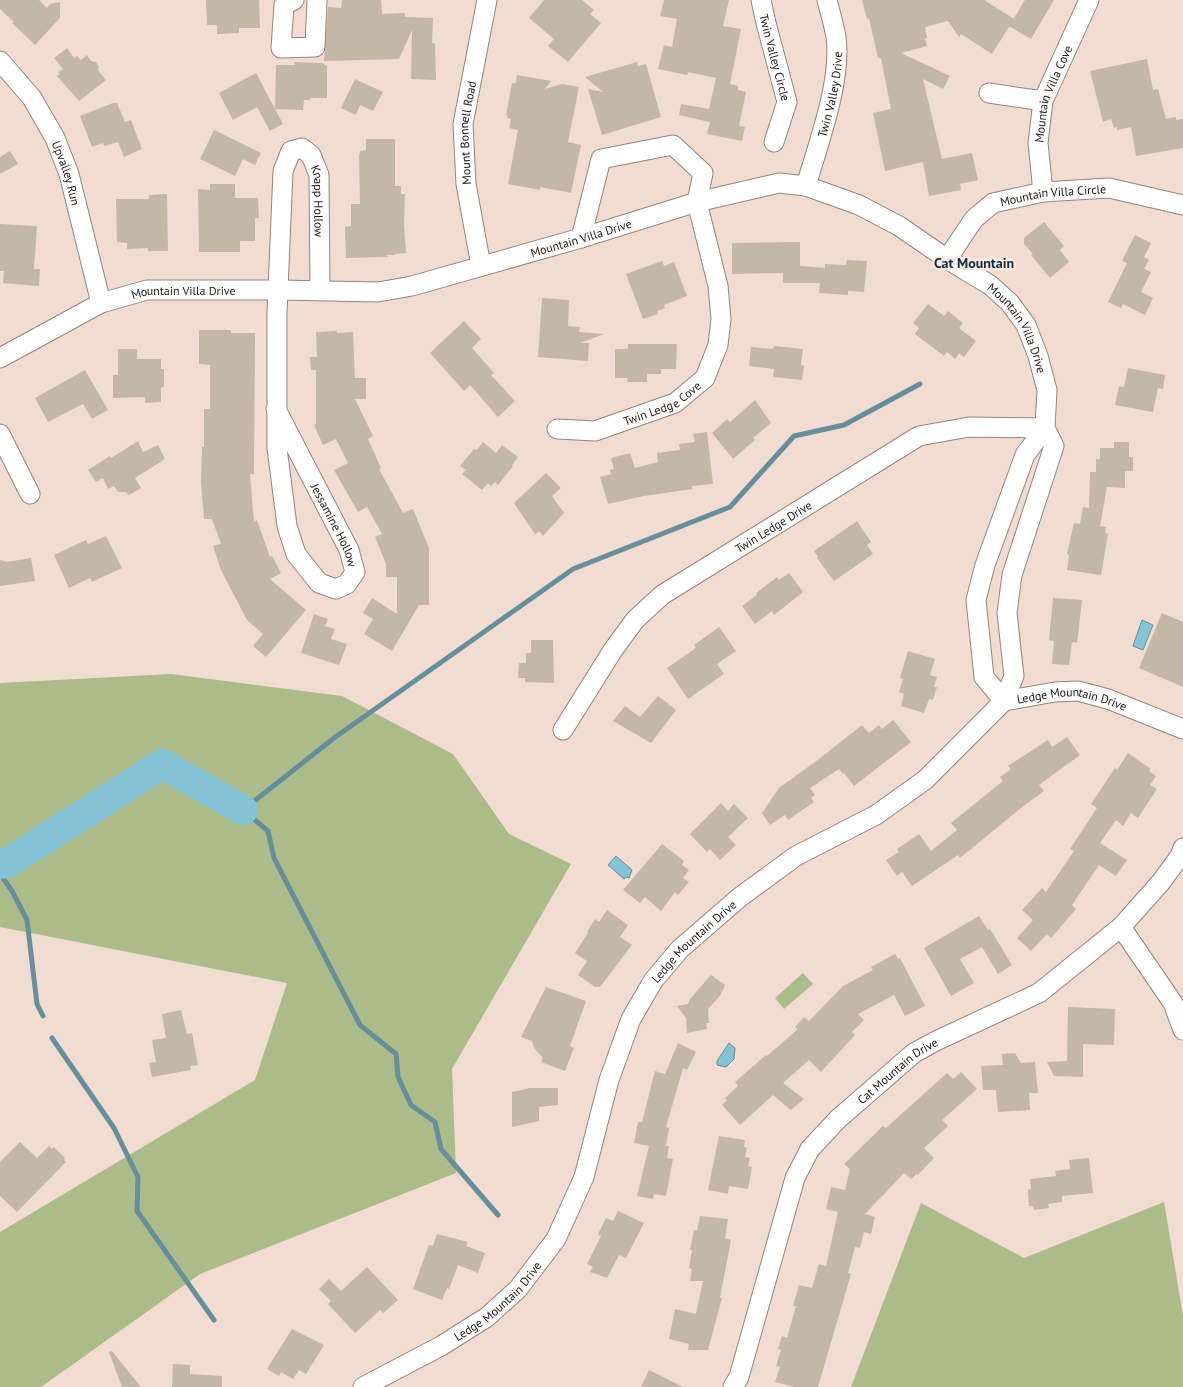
<svg xmlns="http://www.w3.org/2000/svg" width="1183" height="1387" font-family="'PT Sans',sans-serif">
	<style>
		.green { fill: #acbb8a }
		.water { fill: #84c2d6; stroke: #668f9c }
		.lines { fill: none; stroke-linecap: round; stroke-linejoin: round }
		.stream { stroke: #668f9c; stroke-width: 5 }
		.river { stroke: #84c2d6; stroke-width: 30 }
		.building { fill: #c3b7a5 }
		.street-casing { stroke: #97847a; stroke-width: 21 }
		.street { stroke: #fff; stroke-width: 19 }
		.labels { text-anchor: middle; dominant-baseline: central; stroke-width: 5; stroke-linejoin: round; paint-order: stroke }
		.street-label { font-size: 12px; fill: #1f1814; stroke: #ffe9df }
		.neighbourhood-label { font-size: 14px; font-weight: bold; fill: #093047; stroke: #ffe9df }
	</style>
	<rect width="100%" height="100%" fill="#f2dcd2"/>
	<path class="green" d="M171 674 342 696 453 754 509 834 571 864 452 1069 456 1173 200 1274 41 1387H0V1232L255 1080 287 983 0 927V683Z
		M803 973 813 984 784 1009 775 998Z
		M1164 1202 1183 1316V1387H851L921 1203 1024 1258Z"/>
	<path class="water" d="M1142 620 1153 625 1143 650 1133 646Z
		M616 856 632 870 629 878 626 877 624 879 608 865Z
		M729 1043 735 1048 734 1059 726 1067 717 1065V1061Z"/>
	<g class="lines">
		<path class="stream" d="M0 874 12 891 27 920 37 1004 43 1016
			M52 1038 114 1128 138 1177 137 1211 214 1320
			M498 1215 441 1149 435 1122 411 1105 398 1077 396 1054 360 1025 274 858 268 831 243 810 334 738 573 569 730 507 794 436 844 425 920 384"/>
		<path class="river" d="M0 864 7 863 162 764 243 810"/>
	</g>
	<path class="building" d="M0 0H39L47 8 50 4 60 2V18L35 45 12 23 14 22 0 9Z
		M206 0H259L260 28H239V33L217 34V25H207Z
		M342 0H381L382 14 405 13V17L433 18 432 43H435L436 80 411 79 412 30 399 59 324 61 328 7 341 8Z
		M544 0H582L594 10 590 14 601 23 568 62 548 46 554 39 529 18Z
		M664 0H729L723 26 741 29 730 84 738 86V90L746 92 739 126 745 127 742 141 707 134 710 122 679 115 681 104 709 109 716 78 688 72 687 75 658 69 664 45 672 47 677 19 660 16Z
		M862 0H984L1014 19 992 54 961 34 959 37 948 21 925 27 927 38 925 39 927 46 901 53 950 76 943 89 923 79 942 159 972 153 978 180 960 184 961 190 929 196 923 162 885 171 873 113 891 109 881 58H878L869 18 867 19Z
		M1025 0H1054L1031 39 1009 26Z
		M67 48 74 58 77 56 81 60 87 55 91 61 96 62 99 67 98 70 106 80 79 101 57 76 60 74 58 72 63 69 54 58Z
		M1147 59 1153 90 1158 89 1166 119 1176 117V120L1183 119V148L1136 156 1131 127 1117 130V127L1114 128 1111 119 1103 122 1090 71Z
		M294 62 322 63 327 66V98H310V100H304L303 110 275 109 276 65H295Z
		M637 62 638 66 646 64 661 117 602 135 588 89 603 92 585 77Z
		M256 73 283 124 270 131 257 107 233 120 219 93Z
		M517 75 551 81 545 89 562 84 579 87 568 142 581 145 571 193 540 187V190L508 184 518 130 509 128 511 119 507 118 508 115H506L512 83H516Z
		M355 79 383 92 373 111 360 105 356 115 341 108Z
		M113 103H117L125 122 131 120 142 149 124 157 118 142 104 146 103 143 92 147 80 116Z
		M214 130 261 153 255 165 243 159 235 176 200 159Z
		M366 139H395V186H401V194H405L404 224 406 253 395 254V255H387L388 257 346 258 345 227 351 226V204H360L359 156 360 151 366 150Z
		M10 151 18 164 0 174V157Z
		M210 184H235V198H258L259 218H255V241H240V252H199L198 189 210 190Z
		M167 194 168 251H148V248L127 249V243L117 242 116 199H149V195Z
		M1044 222 1064 246 1060 250 1069 262 1050 278 1031 255 1033 254 1024 244V238Z
		M0 224 37 226 34 269H40L39 286 3 283 4 271H0Z
		M1135 235 1151 243 1144 257 1149 260 1144 269 1151 272 1141 292 1153 298 1145 315 1123 304 1121 308 1108 302 1127 263 1122 261Z
		M800 242V266L825 268V264L846 265 847 260 867 261 864 292 848 291V295L819 293 820 283H783V273L732 274V243Z
		M662 261 664 266 674 262 687 296 664 305 665 308 657 311 658 314 643 319 626 274Z
		M542 298 569 300 568 326 580 327 579 332 604 334 580 343H589L588 361 538 357Z
		M928 304 944 316 948 311 963 323 959 328 976 341 964 357 959 353 955 359 947 352 944 356 915 334 919 328 913 323Z
		M464 321 481 339 472 348 494 373 491 375 515 401 498 417 470 385 464 391 430 353Z
		M199 330H231V333H255L254 474H250L254 522 257 520 270 557 272 556 281 573 270 579 306 610 266 657 253 646 263 634 247 620 221 570 213 546 221 544 212 519H204L201 483 202 447H204V409H210V365L199 364Z
		M337 331V333L353 332 355 378H366V399H355L373 436 368 439 381 468 379 469 403 513 413 509 429 548V605H419L392 651 364 634 373 619 363 613 372 598 397 614V577H386V564L375 537 382 534 367 507 358 512 334 470 348 463 336 439 323 445 314 425 316 424V370H311L310 357H317L316 332Z
		M628 344H677L676 369H661V374H647V382H627L628 378H615V349H628Z
		M774 346 803 349 801 365 804 366 802 380 773 377 774 369 749 366 751 347 773 349Z
		M118 349H137V359H161V369H164V387L161 388V402L145 403V397L113 398V375H118Z
		M1128 368 1165 375 1163 389 1158 388 1153 412 1115 405 1119 386 1124 387Z
		M85 370 108 410 92 419 83 404 48 422 35 398Z
		M755 400 771 423 753 438 755 440 733 459 712 433 727 419 730 422Z
		M707 432 713 484 692 486V489L644 496 608 504 600 477 611 474 610 470 614 469 611 458 630 453 635 468 658 462 657 453 680 450 679 444 695 442 693 434Z
		M138 441 143 452 158 445 165 459 135 478 141 488 129 495 126 492H118L114 486 108 489 103 478 96 482 88 470 110 456 111 458Z
		M483 442 496 453 502 445 518 457 512 465 513 466 498 485 495 482 491 486 488 483 482 490 462 474 466 470 460 466 474 449 477 450Z
		M1114 442H1129V457H1133V471H1125V488L1107 487 1100 526 1106 527 1105 533 1108 534 1101 575 1067 570 1069 555 1067 554 1074 523 1080 524 1083 507 1089 508 1090 472H1096V459H1100V448H1114Z
		M546 473 561 488 552 496 564 513 543 536 539 531 535 534 514 503Z
		M857 521 871 542 867 545 873 554 834 581 817 558 818 557 814 551Z
		M106 536 122 568 92 582 90 578 69 588 54 555 86 540 88 544Z
		M31 558 35 581 0 586V560L7 562Z
		M789 573 803 592 774 615 772 611 755 624 742 606 757 595 756 593 777 577 779 580Z
		M1053 598 1082 600 1077 643 1072 642 1069 665 1052 664 1054 641 1049 640Z
		M1162 613 1183 622V687L1139 668Z
		M314 614 328 619 325 626 335 629 331 639 347 644 339 665 301 653Z
		M719 627 736 651 717 664 724 674 688 699 667 668 696 648 694 645Z
		M531 640H553L554 683 525 682V678H518L519 663H526V653H531Z
		M908 651 935 659 930 675 937 677 934 687H937L933 700 929 699 924 713 901 706 904 694 899 692 903 679 900 678Z
		M658 696 676 710 651 743 613 721 625 706 640 717Z
		M893 720 911 742 854 786 844 773 843 774 839 769 810 788 815 795 811 798 814 802 788 820 785 815 770 825 762 813 779 788 819 759 862 725 869 733 879 725 882 729Z
		M1067 737 1080 755 1039 785 1044 791 1021 808 960 858 958 855 912 886 902 872 897 876 886 860 899 852 897 849 919 834 931 851 957 830 951 823 1003 781 1000 777 1011 769 1008 766 1048 740 1052 747Z
		M1128 753 1151 769 1149 771 1156 776 1150 785 1157 789 1138 818 1131 813 1123 826 1116 820 1100 843 1127 860 1116 876 1099 865 1072 905 1076 909 1051 938 1047 934 1031 951 1017 938 1033 920 1022 910 1042 888 1046 892 1074 851 1070 849 1097 808 1091 804 1115 768 1117 770Z
		M721 803 728 811 734 804 748 818 728 837 736 845 720 860 710 849 707 852 690 834Z
		M662 844 684 861 682 865 689 870 683 878 689 882 678 895 675 892 661 911 645 897 640 903 623 890Z
		M607 910 628 925 620 937 632 945 600 987H595L578 975 587 961 575 953 588 933 587 932 595 919 599 922Z
		M979 916 988 930 990 929 1012 965 998 974 982 947 960 959 974 983 951 996 924 948Z
		M895 954 898 959 900 958 925 1006 905 1016 894 995 858 1014 864 1020 852 1032 855 1035 821 1072 809 1060 783 1083 804 1099 791 1110 773 1095 740 1125 722 1105 727 1100 725 1098 738 1086 735 1082 766 1055 767 1056 798 1029 795 1027 804 1017 809 1021 843 986 873 970 871 967Z
		M711 975 725 985 720 996 708 1009 709 1023H706L707 1029 687 1033 686 1018 677 1006 688 1004 690 999Z
		M546 987 586 1001 570 1046 574 1048 565 1071 541 1062 543 1058 534 1048 532 1041 521 1037Z
		M1068 1007 1115 1009 1114 1045 1083 1044V1077L1054 1076 1047 1062 1067 1061Z
		M181 1010 187 1034 192 1033 198 1065 190 1066 191 1070 152 1077 149 1063 156 1062 152 1040 166 1038 162 1014Z
		M678 1043 696 1052 687 1070 683 1068 666 1127 669 1128 666 1146H669L667 1158 673 1159 666 1196 654 1194 653 1199 637 1196 649 1146 634 1143 638 1122H642L655 1071 665 1074Z
		M1015 1053 1021 1063 1035 1062 1038 1093H1029L1030 1110 998 1112 996 1090H983L981 1066 1003 1065 1002 1054Z
		M961 1072 977 1089 942 1120 948 1126 924 1148 934 1158 918 1175 917 1174 911 1179 904 1173 865 1214 875 1217 871 1234 864 1232 860 1248 855 1247 848 1273 851 1274 818 1387H794L775 1382 780 1367 776 1366 781 1350 778 1349 782 1336 787 1338 796 1306H793L799 1285 812 1288 819 1264 826 1266 838 1212 826 1209 831 1187 845 1190 850 1169 844 1164 883 1126 886 1128 947 1073 953 1079Z
		M530 1088H558V1105L539 1107V1121L512 1127V1092Z
		M719 1136 745 1140 744 1147 747 1148 745 1157 750 1158 748 1166 752 1167 748 1189 729 1186 728 1194 708 1190Z
		M20 1142 37 1158 49 1146 52 1149 54 1147 65 1158 64 1160 66 1162 17 1212 0 1196V1162Z
		M1089 1158 1093 1193 1062 1196V1202L1048 1204 1049 1208 1034 1210 1033 1206H1029L1028 1190 1031 1189 1030 1179 1056 1176 1055 1171 1070 1169 1069 1160Z
		M618 1211 644 1223 626 1258 619 1255 607 1278 590 1272 593 1267 587 1264 601 1236 598 1234 606 1218 613 1221Z
		M700 1216 728 1219 725 1238 731 1240 720 1298H722L708 1350H688L689 1344 669 1339 675 1309 696 1314 703 1281H690L692 1269 689 1268 692 1250H690L694 1230 697 1231Z
		M437 1234 468 1242 466 1246 485 1253 478 1273 458 1265 449 1289 447 1288 442 1300 413 1289 429 1245 433 1246Z
		M367 1267 398 1300 383 1313 380 1310 355 1333 328 1304 331 1301 319 1289 329 1279 341 1291Z
		M292 1329 324 1345 306 1374 299 1370 293 1379 281 1372 279 1376 267 1369Z
		M112 1351 141 1387H122L109 1352Z
		M173 1364 190 1365V1374L222 1376V1387H172Z
		M649 1370 683 1387H641Z"/>
	<g class="lines">
		<g class="street-casing">
			<g id="street">
				<path d="M294 0 284 5 281 48 315 47 317 0"/>
				<path id="s1" d="M761 0 766 23 787 102 774 142"/>
				<path id="s2" d="M0 61 32 98 55 138 69 174 101 303"/>
				<path d="M989 93 1043 101"/>
				<path id="s3" d="M806 186C818 144 842 81 836 37 834 25 830 12 827 0"/>
				<path id="s4" d="M1043 192 1038 143 1043 101 1089 0"/>
				<path id="s5" d="M947 259 974 219 993 203 1043 192 1109 188 1183 205"/>
				<path id="s6" d="M481 266 466 184 463 124 487 0"/>
				<path id="s7" d="M0 358 101 303 147 290H278L378 292 412 286 581 238 697 202 779 183 806 186 859 205 899 226 947 259 990 285 1010 303 1026 325 1038 356 1047 390 1045 428 1054 446 1012 575 1007 613 1014 676 1004 701 984 677 976 600 985 565 1025 455 1045 428"/>
				<path id="s8" d="M276 409 349 550 355 572 347 584 336 589 319 583 296 554 287 526 277 448V313L283 171 291 151 302 148 311 155 319 175 320 290"/>
				<path id="s9" d="M557 429 595 431 675 403 705 378 718 345 721 319 718 286 697 202 703 173 673 145 601 159 581 238"/>
				<path d="M0 434 30 494"/>
				<path id="s10" d="M563 730 613 650 635 620 662 595 919 436 969 427 1045 428"/>
				<path d="M1121 927 1173 1003 1183 1030"/>
				<path id="s11" d="M363 1387 441 1346 487 1317 518 1289 556 1239 584 1177 609 1080 631 1019 653 981 680 949 740 897 796 856 876 815 925 780 1004 701 1055 692 1078 691 1108 699 1183 729"/>
				<path id="s12" d="M733 1387 739 1377 795 1178 810 1149 838 1119 914 1053 936 1041 1039 993 1121 927 1161 882 1180 856 1183 848"/>
			</g>
		</g>
		<use href="#street" class="street"/>
	</g>
	<g class="labels">
		<g class="street-label">
			<text stroke="none"><textPath href="#s1" startOffset="59">Twin Valley Circle</textPath></text>
			<text stroke="none"><textPath href="#s3" startOffset="95">Twin Valley Drive</textPath></text>
			<text stroke="none"><textPath href="#s4" startOffset="101">Mountain Villa Cove</textPath></text>
			<text stroke="none"><textPath href="#s6" startOffset="135">Mount Bonnell Road</textPath></text>
			<text stroke="none"><textPath href="#s2" startOffset="132">Upvalley Run</textPath></text>
			<text stroke="none"><textPath href="#s5" startOffset="134">Mountain Villa Circle</textPath></text>
			<text stroke="none"><textPath href="#s8" startOffset="740">Knapp Hollow</textPath></text>
			<text stroke="none"><textPath href="#s7" startOffset="604">Mountain Villa Drive</textPath></text>
			<text stroke="none"><textPath href="#s7" startOffset="199">Mountain Villa Drive</textPath></text>
			<text stroke="none"><textPath href="#s7" startOffset="1099">Mountain Villa Drive</textPath></text>
			<text stroke="none"><textPath href="#s9" startOffset="111">Twin Ledge Cove</textPath></text>
			<text stroke="none"><textPath href="#s8" startOffset="130">Jessamine Hollow</textPath></text>
			<text stroke="none"><textPath href="#s10" startOffset="299">Twin Ledge Drive</textPath></text>
			<text stroke="none"><textPath href="#s11" startOffset="1046">Ledge Mountain Drive</textPath></text>
			<text stroke="none"><textPath href="#s11" startOffset="581">Ledge Mountain Drive</textPath></text>
			<text stroke="none"><textPath href="#s12" startOffset="369">Cat Mountain Drive</textPath></text>
			<text stroke="none"><textPath href="#s11" startOffset="161">Ledge Mountain Drive</textPath></text>
		</g>
		<g class="neighbourhood-label">
			<text x="974" y="263">Cat Mountain</text>
		</g>
	</g>
</svg>
